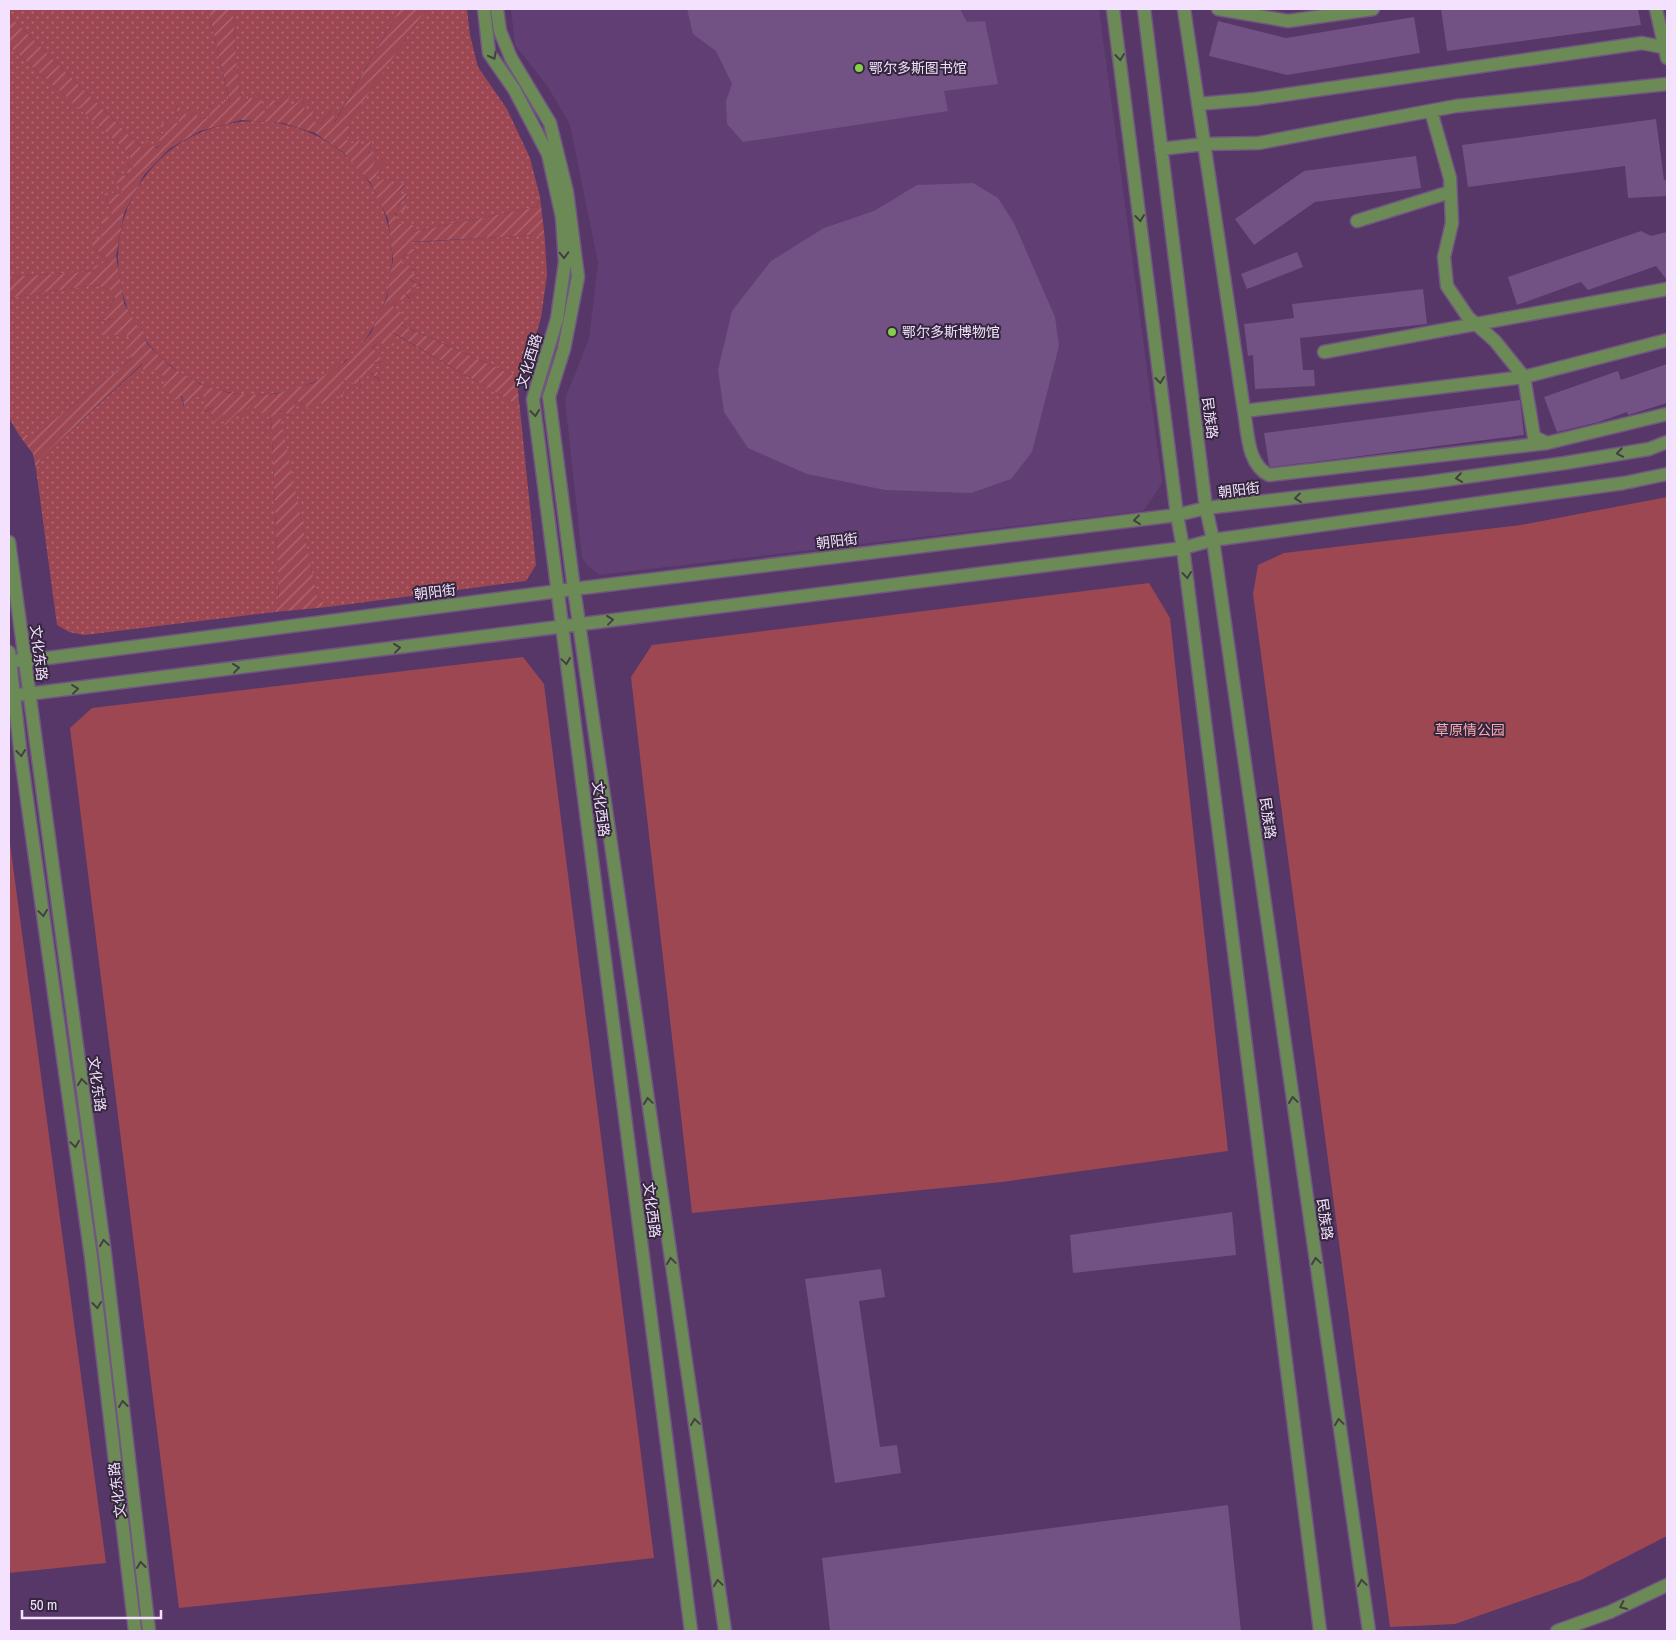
<svg xmlns="http://www.w3.org/2000/svg" width="1676" height="1640" font-family="'Archivo Narrow','Noto Sans SC',sans-serif">
	<style>
		.built { fill: #613e74 }
		.grass { fill: url(#grass-dots) }
		.park { fill: #9d4753 }
		.garden { fill: url(#garden-furrows); fill-rule: evenodd }
		.building { fill: #725284 }
		.lines { fill: none; stroke-linecap: round; stroke-linejoin: round }
		.minor-casing { stroke: #725682; stroke-width: 15 }
		.minor { stroke: #6c8a56; stroke-width: 12 }
		.oneway { stroke: #423f42 }
		.poi-dot { fill: #88cf49; stroke: #34263c; stroke-width: 2 }
		.labels { text-anchor: middle; dominant-baseline: central; stroke-width: 4; stroke-linejoin: round; paint-order: stroke }
		.poi-label { font-size: 14px; fill: #f3e1fe; stroke: #34263c; text-anchor: start }
		.street-label { font-size: 14px; fill: #f3e1fe; stroke: #34263c }
		.park-label { font-size: 14px; fill: #f7a9b1; stroke: #34263c }
	</style>
	<defs>
		<pattern id="grass-dots" width="8" height="8" patternUnits="userSpaceOnUse" patternTransform="scale(1.25)"><rect width="8" height="8" fill="#9d4753"/><path d="M2 2h.1M6 6h.1" fill="none" stroke="#b06a75" stroke-width="1.8" stroke-linecap="round"/></pattern>
		<pattern id="garden-furrows" width="10" height="10" patternUnits="userSpaceOnUse" patternTransform="scale(1.25)"><rect width="10" height="10" fill="#9d4753"/><path d="M-1 1l2-2M0 10L10 0M9 11l2-2" fill="none" stroke="#b06a75"/></pattern>
	</defs>
	<rect width="100%" height="100%" fill="#563767"/>
	<path class="built" d="M511 9H1099L1162 482 1156 493 1143 511 599 575 588 566 582 558 565 399 589 339 598 263 570 125 548 87 515 45Z"/>
	<path class="grass" d="M9 9H208L230 104 224 100V109L215 100 216 110 209 106 210 118 201 119 192 111 191 120 176 105 179 124 171 129 159 121 164 135 157 133 161 145 145 151 9 15Z
		M233 9H400L334 123 332 110 320 124 314 121 313 107 305 113 303 99 292 108 286 93 277 106 272 97 267 111 262 110 260 94 253 103 250 93 247 102 241 101 236 57Z
		M426 9H467L470 35 478 67 507 109 530 158 540 197 536 207 411 232 399 225C393 208 396 207 408 195L396 194 405 185H390L393 178 378 181 375 176 385 160 373 166 379 150 368 153 372 142 359 148 360 140 350 145 346 139 351 129H344Z
		M9 46 129 153 135 172 126 162 128 176 113 173 123 194 103 192 116 218H99L106 226 94 231 103 237 93 248 105 256 108 262 92 267 98 271 9 277Z
		M118 258a137 137 0 1 1 274 0a137 137 0 1 1-274 0Z
		M537 235 545 240 547 275 541 318 525 371 518 377 393 321 407 325 400 318 412 321 393 308 396 300 410 298 403 292 413 296 408 286H422L408 278 419 276 407 271 416 269 402 264 403 255 419 252 411 247 408 242H418Z
		M94 285 109 289 115 297 109 308 97 321 115 319 101 335H126L133 340 135 356 35 435H19L9 418V298Z
		M393 333 510 401 520 410 536 565 526 581 328 607 317 596 278 411 291 416 296 401 304 405 335 391 345 400 339 380H350L361 390 359 378 367 370 380 381 373 362 384 363 372 349 380 340Z
		M143 364C160 372 182 385 183 406L194 396 207 397 205 412 213 407 223 413 238 412 243 420 248 406 271 412 279 603 275 612 84 635 69 632 57 625 36 469 41 458Z"/>
	<path class="park" d="M1667 497V1536L1581 1580 1455 1624 1390 1627 1253 594 1258 565 1284 553 1521 525Z
		M1149 583 1170 618 1228 1151 1002 1182 692 1213 631 677 652 645Z
		M523 657 544 684 654 1558 530 1572 179 1608 70 728 92 708Z
		M9 836 106 1563 9 1573Z"/>
	<path class="garden" d="M208 9H233L236 57 241 100 244 94 247 101 250 92 253 103 261 93 262 110 267 111 272 96 277 106 286 93 292 107 303 98 305 112 313 107 314 121 320 124 333 109 335 122 400 9H426L345 128 351 129 346 139 350 144 360 140 359 147 372 141 368 153 380 150 373 166 386 159 376 175 378 181 394 177 391 185 405 184 396 194H408L397 206 406 204 407 210 395 213 399 224 413 225 411 232 536 207 540 197 545 240 537 235 409 242 417 246 412 248 420 252 403 255 402 264 417 268 408 271 420 276 409 279 423 287H409L415 293 413 296 404 293 410 299 396 300 393 307 413 321 401 319 408 326 399 324 518 377 525 371 518 391 520 410 510 401 394 333V346L380 341 372 348 385 363 373 362 381 381 367 370V379L359 378 361 390 350 380H340L345 401 335 391 330 406 319 398 311 411 304 405 296 401 291 416 279 411 317 596 328 607 275 612 279 603 271 413 263 421 261 410 248 407 243 421 238 412 225 425 223 414 214 423 213 407 204 412 206 397 194 396 184 406 182 396 170 402V393L162 391 166 378 155 370 145 375 142 364 41 458 36 469 33 454 19 435H35L134 357 121 356 133 340 126 335H100L114 319 96 321 109 308 115 298 109 289 94 285 9 298V277L97 271 91 267 108 262 105 256 93 248 91 240 102 237 93 231 105 226 98 218H116L103 192 123 194 112 173 128 176 125 161 134 171 129 153 9 46V15L145 151 146 140 156 148 161 145 156 133 164 135 158 120 171 129 172 121 179 124 176 104 191 119 192 110 201 119 210 118 208 106 215 109V99L223 108 224 99 230 103ZM241 120 283 123 315 133 343 152 370 182 388 219 393 259 387 298 371 333 345 362 313 383 275 394 258 395 229 393 200 384 171 367 148 345 124 303 116 256 124 213 144 175 169 149 200 131Z"/>
	<path class="building" d="M687 9H960L967 22 985 21 998 84 944 91 948 111 743 142 727 124 726 101 732 84 716 51 693 34Z
		M1441 9H1638L1641 25 1447 51Z
		M1414 17 1420 53 1287 75 1209 56 1218 21 1286 38Z
		M1656 119 1664 180H1667V196L1628 198 1625 166 1468 187 1462 145Z
		M1416 156 1421 188 1315 202 1254 245 1235 219 1304 171Z
		M973 183 998 198 1014 223 1055 317 1059 346 1032 452 1011 479 971 493 885 490 807 474 748 448 724 412 718 370 732 311 771 261 824 228 874 211 917 185Z
		M1641 231 1651 236 1667 232V280L1656 266 1588 290 1581 282 1517 305 1508 277Z
		M1297 252 1303 267 1247 289 1241 274Z
		M1423 289 1427 324 1300 338 1303 370H1314L1315 386 1255 389 1253 355 1248 356 1244 324 1294 318 1292 304Z
		M1667 364V403L1628 415 1627 412 1599 422 1557 432 1544 397 1618 371 1621 380Z
		M1520 400 1524 435 1337 459 1271 467 1269 465 1264 433Z
		M1232 1212 1236 1255 1073 1273 1070 1235Z
		M881 1269 885 1297 859 1301 880 1447 897 1445 901 1473 835 1483 805 1279Z
		M1228 1505 1241 1631H830L822 1558Z"/>
	<g class="lines">
		<g class="minor-casing">
			<path id="minor" d="M484 9 489 53 514 89 548 154 562 217 565 262 557 319 533 399 691 1631
				M497 9 500 31 511 58 550 123 567 192 578 277 564 349 549 397 574 589 725 1631
				M1113 9 1177 515 1183 548 1320 1631
				M1144 9 1206 508 1213 540 1369 1631
				M1184 9 1244 411
				M1218 9 1288 21 1373 9
				M1656 9 1667 58
				M1198 104 1255 99 1642 43 1667 48
				M1431 111 1450 178 1452 223 1444 257 1447 286 1468 317 1495 341 1524 377
				M1161 149 1204 144 1259 143 1456 106 1667 84
				M1357 221 1450 192
				M1667 340 1524 377 1534 437 1547 443 1667 414
				M1324 352 1667 289
				M1524 377 1244 411C1248 433 1247 464 1269 475L1547 443
				M9 542 105 1254 149 1631
				M9 652 21 757 91 1257 135 1631
				M9 660 25 661 574 589 1177 515 1206 508 1423 483 1565 463 1649 449 1667 442
				M9 695 28 694 1183 548 1213 540 1624 483 1667 474
				M1557 1631 1610 1612 1667 1585"/>
		</g>
		<use href="#minor" class="minor"/>
	</g>
	<defs><path id="oneway-chevron" d="M-2-3.5L2.5 0L-2 3.5" fill="none" stroke-width="1.6" stroke-linecap="round" stroke-linejoin="round" transform="scale(1.25)"/></defs>
	<g class="oneway">
		<use href="#oneway-chevron" transform="translate(493 56) rotate(62)"/>
		<use href="#oneway-chevron" transform="translate(1120 57) rotate(83)"/>
		<use href="#oneway-chevron" transform="translate(1140 218) rotate(83)"/>
		<use href="#oneway-chevron" transform="translate(564 255) rotate(88)"/>
		<use href="#oneway-chevron" transform="translate(1160 380) rotate(83)"/>
		<use href="#oneway-chevron" transform="translate(535 413) rotate(83)"/>
		<use href="#oneway-chevron" transform="translate(1620 453) rotate(170)"/>
		<use href="#oneway-chevron" transform="translate(1459 478) rotate(172)"/>
		<use href="#oneway-chevron" transform="translate(1298 498) rotate(173)"/>
		<use href="#oneway-chevron" transform="translate(1137 520) rotate(173)"/>
		<use href="#oneway-chevron" transform="translate(1187 575) rotate(83)"/>
		<use href="#oneway-chevron" transform="translate(610 620) rotate(-7)"/>
		<use href="#oneway-chevron" transform="translate(397 648) rotate(-7)"/>
		<use href="#oneway-chevron" transform="translate(566 661) rotate(82)"/>
		<use href="#oneway-chevron" transform="translate(236 668) rotate(-7)"/>
		<use href="#oneway-chevron" transform="translate(75 689) rotate(-7)"/>
		<use href="#oneway-chevron" transform="translate(21 753) rotate(83)"/>
		<use href="#oneway-chevron" transform="translate(43 913) rotate(82)"/>
		<use href="#oneway-chevron" transform="translate(82 1082) rotate(-98)"/>
		<use href="#oneway-chevron" transform="translate(1293 1100) rotate(-98)"/>
		<use href="#oneway-chevron" transform="translate(648 1101) rotate(-98)"/>
		<use href="#oneway-chevron" transform="translate(75 1144) rotate(82)"/>
		<use href="#oneway-chevron" transform="translate(104 1243) rotate(-98)"/>
		<use href="#oneway-chevron" transform="translate(671 1261) rotate(-98)"/>
		<use href="#oneway-chevron" transform="translate(1316 1261) rotate(-98)"/>
		<use href="#oneway-chevron" transform="translate(97 1305) rotate(83)"/>
		<use href="#oneway-chevron" transform="translate(123 1404) rotate(-97)"/>
		<use href="#oneway-chevron" transform="translate(695 1422) rotate(-98)"/>
		<use href="#oneway-chevron" transform="translate(1339 1422) rotate(-98)"/>
		<use href="#oneway-chevron" transform="translate(141 1565) rotate(-97)"/>
		<use href="#oneway-chevron" transform="translate(718 1583) rotate(-98)"/>
		<use href="#oneway-chevron" transform="translate(1362 1583) rotate(-98)"/>
		<use href="#oneway-chevron" transform="translate(1623 1606) rotate(155)"/>
	</g>
	<g class="poi-dot">
		<circle cx="859" cy="68" r="5"/>
		<circle cx="892" cy="332" r="5"/>
	</g>
	<g class="labels">
		<g class="poi-label">
			<text x="869" y="68">鄂尔多斯图书馆</text>
			<text x="902" y="332">鄂尔多斯博物馆</text>
		</g>
		<g class="street-label">
			<text transform="translate(529 361) rotate(-73)">文化西路</text>
			<text transform="translate(1210 418) rotate(83)">民族路</text>
			<text transform="translate(1239 490) rotate(-7)">朝阳街</text>
			<text transform="translate(837 541) rotate(-7)">朝阳街</text>
			<text transform="translate(435 592) rotate(-7)">朝阳街</text>
			<text transform="translate(39 653) rotate(83)">文化东路</text>
			<text transform="translate(601 809) rotate(83)">文化西路</text>
			<text transform="translate(1268 818) rotate(82)">民族路</text>
			<text transform="translate(97 1084) rotate(82)">文化东路</text>
			<text transform="translate(652 1210) rotate(83)">文化西路</text>
			<text transform="translate(1325 1219) rotate(82)">民族路</text>
			<text transform="translate(117 1490) rotate(-97)">文化东路</text>
		</g>
		<g class="park-label">
			<text x="1470" y="730">草原情公园</text>
		</g>
	</g>
	<rect width="1676" height="1640" fill="none" stroke="#f3e1fe" stroke-width="20"/>
	<path d="M22 1610v8h139v-8" fill="none" stroke="#f3e1fe" stroke-width="2.5"/>
	<text x="30" y="1610" font-size="15" fill="#f3e1fe" stroke="#34263c" stroke-width="4" paint-order="stroke">50 m</text>
</svg>
